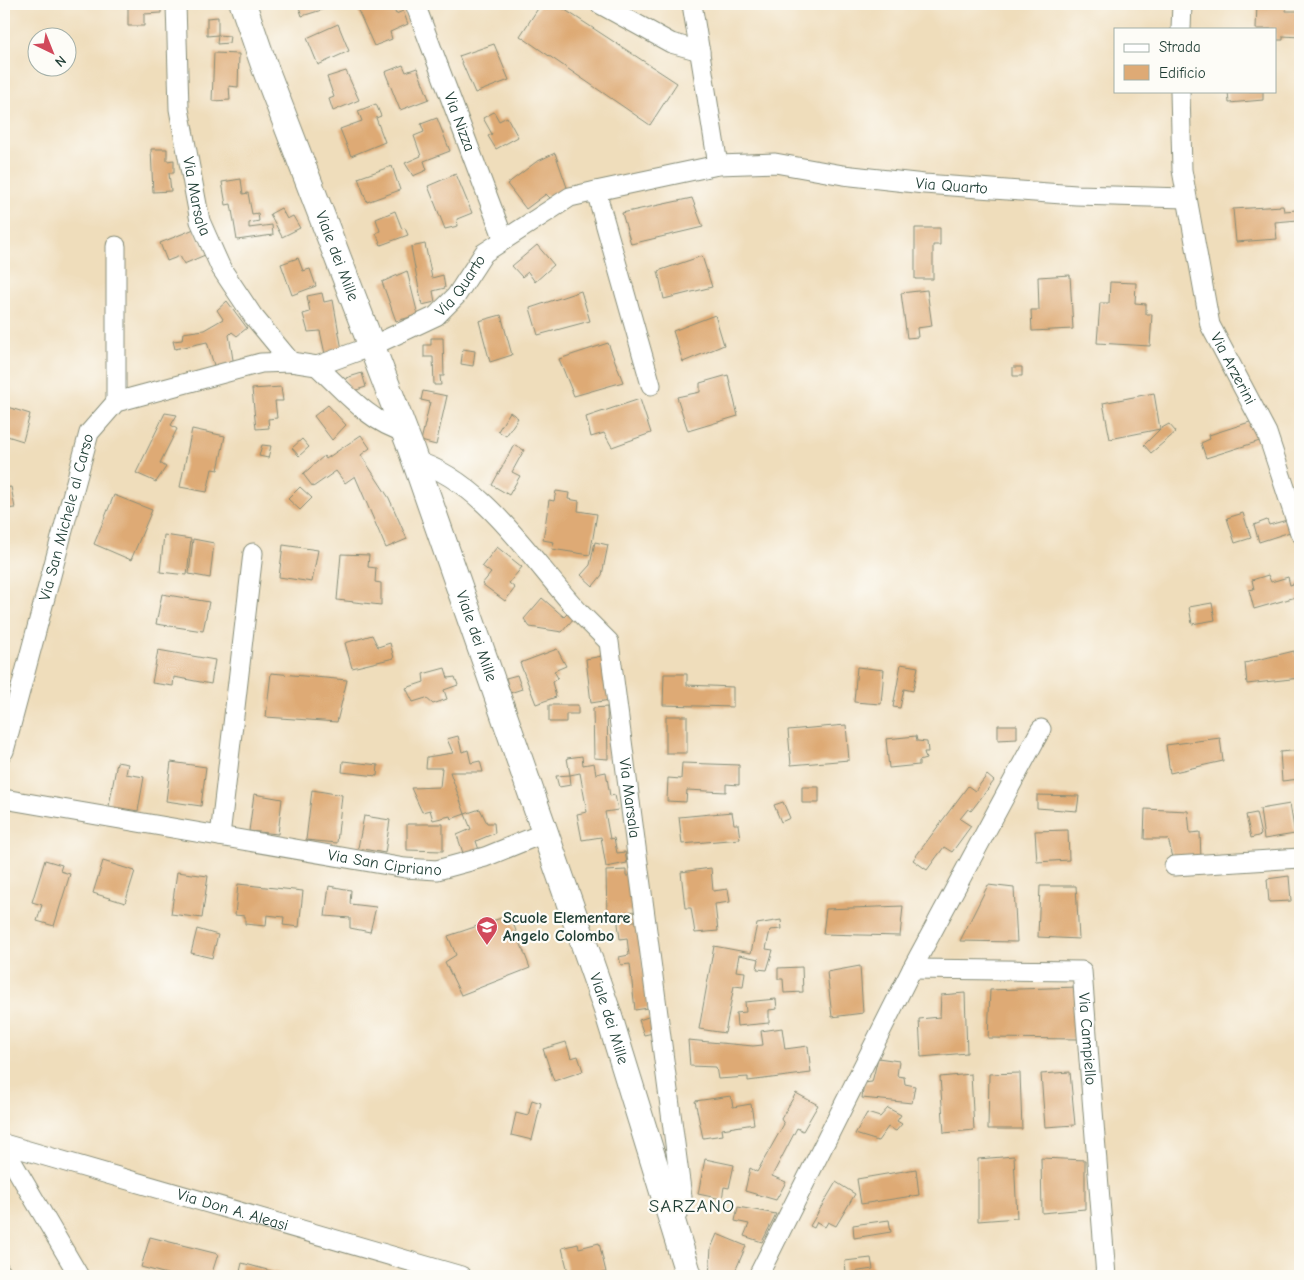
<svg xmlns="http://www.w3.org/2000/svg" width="1304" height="1280" font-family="'Comic Neue',sans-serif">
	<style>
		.building { fill: #deaa75 }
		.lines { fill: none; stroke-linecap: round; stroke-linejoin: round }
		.minor-casing { stroke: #878d78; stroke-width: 21 }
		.secondary-casing { stroke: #878d78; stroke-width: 28 }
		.minor { stroke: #fff; stroke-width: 19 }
		.secondary { stroke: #fff; stroke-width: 26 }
		.labels { text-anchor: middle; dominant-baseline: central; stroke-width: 4.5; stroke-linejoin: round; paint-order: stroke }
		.street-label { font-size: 16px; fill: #1f3d34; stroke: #fdfcf7 }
		.poi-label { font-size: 16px; font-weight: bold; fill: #1f3d34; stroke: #fdfcf7; text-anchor: start }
		.quarter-label { font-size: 19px; letter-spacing: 1px; fill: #1f3d34; stroke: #fdfcf7 }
	</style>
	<rect width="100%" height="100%" fill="#fdfcf7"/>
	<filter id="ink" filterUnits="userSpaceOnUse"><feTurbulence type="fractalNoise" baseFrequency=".02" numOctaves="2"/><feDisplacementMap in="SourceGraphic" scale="10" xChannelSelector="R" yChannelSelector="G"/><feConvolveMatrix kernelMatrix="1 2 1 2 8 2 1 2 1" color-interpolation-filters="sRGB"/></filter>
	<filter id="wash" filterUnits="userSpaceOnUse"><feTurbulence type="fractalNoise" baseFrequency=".0096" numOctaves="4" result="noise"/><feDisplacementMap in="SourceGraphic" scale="20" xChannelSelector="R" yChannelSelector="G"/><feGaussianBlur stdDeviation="1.12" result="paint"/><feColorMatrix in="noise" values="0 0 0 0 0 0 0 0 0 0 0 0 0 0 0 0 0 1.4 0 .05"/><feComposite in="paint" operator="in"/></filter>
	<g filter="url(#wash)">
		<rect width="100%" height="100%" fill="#efddbb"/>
		<g id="blocks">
			<path class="building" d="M128 4H161V13L144 14V26H128Z
				M298 4H326L328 8 302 16Z
				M367 4H391L396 14 403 11 408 24 390 32 392 39 374 46 357 8Z
				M541 4H556L677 83 650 125 520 36Z
				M1257 4 1286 5V11H1300V37L1283 36V40H1275V29H1256Z
				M218 17V35L230 36 229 43 217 44 218 35 207 36V18Z
				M338 24 349 51 318 65 307 38Z
				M494 44 509 80 475 93 459 56Z
				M214 53 239 54 238 87 229 86 230 100 212 101Z
				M403 65 406 72 417 68 429 99 400 110 385 72Z
				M346 71 359 100 333 111 329 99 334 97 327 77Z
				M1228 91H1263V100L1229 103Z
				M376 104 381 116 376 118 385 142 351 156 340 129 362 121 358 111Z
				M494 112 499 121 507 117 518 137 496 149 488 136 492 134 483 118Z
				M437 118 450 151 424 161 427 170 413 176 405 163 421 156 414 136 424 132 421 124Z
				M151 149H167V161L174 160V173H169L171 191 153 192Z
				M555 153 569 193 552 200 546 194 526 209 507 184 536 162Z
				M392 166 400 190 367 202 358 178Z
				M456 174 472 213 457 219 458 226 445 229 428 186Z
				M241 179 243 194 248 193 252 214 258 213 259 221 249 223V228L272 225 273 235 237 240 231 204 226 205 222 182Z
				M692 198 703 227 631 244 622 213Z
				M1283 206 1284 211 1297 210 1298 220 1275 222 1277 239 1236 242 1233 209Z
				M281 208 287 219 293 216 300 228 282 237 270 214Z
				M395 211 402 229 405 228 408 235 381 245 376 233 380 231 376 219Z
				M915 228H940V245H933V279H915Z
				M194 229 205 255 184 264 180 256 167 261 160 243Z
				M425 244 432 278 443 275 445 288 433 291 435 302 422 305 411 247Z
				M537 245 554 265 535 282 528 272 522 277 512 266Z
				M702 256 712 287 664 299 658 271Z
				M298 258 303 271 310 269 316 286 292 295 281 264Z
				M407 271 418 315 396 321 382 282Z
				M1070 275 1073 329 1032 331 1031 310H1039L1038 277Z
				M1110 282 1136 283 1135 303 1146 304V314H1152L1150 346 1097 343 1100 303H1109Z
				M927 290 932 326 917 328 918 337 907 338 901 293Z
				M581 291 590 321 538 335 530 308Z
				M322 293 324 302 333 300 342 350 325 354 320 331 308 332 303 314 310 312 307 296Z
				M227 301 247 328 237 336 232 332 229 335 234 366 216 372 207 342 175 349 173 341 182 340 183 333 204 330 223 319 217 310Z
				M501 315 512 355 490 362 479 321Z
				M715 315 724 345 683 362 673 331Z
				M431 338H443L444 376H440L441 385H434L433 357H424V345H431Z
				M608 343 623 382 574 396 559 359Z
				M463 349 475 351 473 366 461 364Z
				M1013 367H1022V376H1013Z
				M362 373 366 387 350 392 346 378Z
				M728 375 738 416 688 431 677 397 700 392V383Z
				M281 387 283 401H275L277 418 268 419 269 428 256 429 252 389Z
				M423 391 447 396 436 445 421 441 430 402 421 400Z
				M1154 393 1160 429 1169 424 1176 432 1151 453 1144 445 1160 429 1110 439 1103 403Z
				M640 399 651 433 612 447 604 433 591 437 586 417Z
				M328 405 346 425 332 440 314 416Z
				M4 406 30 414 23 441 4 435Z
				M510 412 518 418 506 436 498 431Z
				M165 413 177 415 171 425 177 429 160 463 166 467 156 482 136 473Z
				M1256 420 1263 440 1206 458 1201 443 1210 439 1209 435Z
				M192 429 225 436 218 470 212 469 207 492 180 487Z
				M361 435 370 448 361 455 389 498 407 539 386 548 355 476 345 483 336 471 313 487 303 474 324 456 326 459Z
				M302 439 309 447 299 456 292 448Z
				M262 445 271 446 268 458 259 456Z
				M514 445 524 450 512 472 520 476 509 495 492 485Z
				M11 487 15 508 4 509V488Z
				M300 487 312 498 300 510 288 499Z
				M556 491 569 493 568 499 579 501 578 511 597 514 590 555 552 549 554 542 543 540 549 500 554 501Z
				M114 495 152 510 131 560 94 544Z
				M1243 513 1251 538 1235 543 1227 518Z
				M1267 520 1269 525 1287 520 1290 532 1259 542 1254 525Z
				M164 535 191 539 187 575 160 572Z
				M193 539 214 543 210 578 189 574Z
				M595 542 608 545 602 575 593 586 581 575 590 565Z
				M283 545 318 550 312 582 279 577Z
				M497 547 522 567 509 583 515 588 505 601 482 584 491 573 482 566Z
				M341 554 369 555 368 567 376 568 375 582 381 583V605L337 600Z
				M1268 575 1271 582 1288 577 1290 585 1300 582V608L1296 597 1254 609 1249 590 1254 589 1252 580Z
				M162 594 209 602 203 631 156 624Z
				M542 598 564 617 568 613 574 618 562 632 530 627 524 619Z
				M1212 603 1215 620 1192 624 1189 607Z
				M372 635 378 647 390 643 394 658 352 668 345 643Z
				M557 649 566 666 554 671 558 678 552 682 556 697 536 704 520 663Z
				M158 650 215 660 211 684 174 677 173 686 152 683Z
				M1294 651 1295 656 1300 654V678L1247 684 1245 663Z
				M602 656 610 700 591 703 586 659Z
				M901 664 918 667 913 691 904 689 900 708 893 707Z
				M857 667 884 670 881 704 854 702Z
				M445 668 448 678 455 677 458 685 444 690 447 699 433 704 426 698 413 702 406 688 424 682 423 674Z
				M271 673 347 680 337 722 266 717Z
				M664 674H687V685L733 687V707L663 705Z
				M517 675 522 689 510 693 506 678Z
				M549 705H578V714H566V722H549Z
				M607 707 608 759 594 758 593 708Z
				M666 716H687V753H666Z
				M846 725 849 760 791 765 788 730Z
				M998 725H1017V739L998 740Z
				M458 736 462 752 468 750 471 763 480 761 483 772H450L465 814 451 819 450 816 433 820 430 810 422 812 411 788 440 787 442 768H426L427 757 453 753 447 739Z
				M916 736 917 741 927 742 928 752H924L926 759 919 761V765L889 768 886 739Z
				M1220 738 1223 761 1170 773 1166 745Z
				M1300 750V779L1282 781 1280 752Z
				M582 756 583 765 594 763 596 774 606 772 610 796 615 795 618 810 605 812 610 839 614 838 617 853 625 852 627 863 606 867 601 837 582 840 577 814 587 812 580 773 570 775 571 785 559 787 556 776 570 775 567 758Z
				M343 761 378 765 377 776 342 772Z
				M117 762 128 764 126 774 144 777 138 811 109 806Z
				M171 762 206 767 201 806 166 801Z
				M682 763 739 765V785L726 784V792L687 790 686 802 667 801 668 778 681 779Z
				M987 775 994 781 971 811 968 809 960 819 971 826 952 852 944 847 927 870 913 860 968 786 975 791Z
				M802 787H819V803H802Z
				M312 790 342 795 337 843 306 840Z
				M254 794 282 799 278 834 249 831Z
				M1037 795 1079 796 1077 811 1037 808Z
				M783 802 790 818 781 822 774 805Z
				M1290 804 1295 834 1264 839 1260 809Z
				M480 809 487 823H494L495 833 476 841 480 853 465 859 457 835 471 829 465 814Z
				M1145 809 1188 811 1190 833 1200 832 1201 860 1174 861 1168 839H1144Z
				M732 812 734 824H738L740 839 682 844 679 817Z
				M1256 813 1261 835 1251 838 1246 815Z
				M364 816 390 820 385 853 358 848Z
				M407 824H443V851L407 850Z
				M1068 830 1069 860 1037 862 1035 831Z
				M45 860 62 865 60 871 70 874 54 926 37 921 42 905 32 902Z
				M103 861 135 871 125 903 93 893Z
				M711 868 713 891 728 889 730 902 715 904 718 931 695 933 691 908H685L681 872Z
				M626 870V876H636L637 911 626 912 627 921H637L648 1008 635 1010 630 964 621 965 619 957 629 955 627 938 620 939 617 916 607 917 606 871Z
				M177 872 208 876 202 918 171 914Z
				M1289 876 1291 901 1269 902 1267 879Z
				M238 884 303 891 299 927 283 925 284 917 267 915 266 926 245 924V916L235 915Z
				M988 885 1014 888 1017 942 960 941Z
				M329 886 351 890 350 904 376 907 370 932 350 928V918L325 916Z
				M1040 886H1076L1079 939 1038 937Z
				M903 906 900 936 823 934 826 909Z
				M510 915 530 968 461 995 445 962 456 955 448 936Z
				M781 920 782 929 770 930 766 949 773 950 767 970 757 969 759 959 739 955 736 971 745 972 743 987 734 986 725 1033 699 1029 714 946 751 953 757 924Z
				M197 929 218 935 212 958 191 953Z
				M1297 931H1300V965H1297Z
				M860 966 863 1013 832 1017 827 972Z
				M802 967 803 992 784 993 783 979H778V968Z
				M1078 987 1080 1039 988 1038 990 990Z
				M965 993 967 1053 921 1057 919 1019 940 1017 941 995Z
				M776 999 777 1009 769 1010V1023L737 1026 736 1013 746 1012 745 1002Z
				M648 1017 653 1033 644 1035 639 1020Z
				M782 1028 785 1049 808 1046 811 1073 748 1081V1077L718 1079 716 1067 690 1066 688 1040 753 1046 763 1045 761 1031Z
				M566 1042 571 1058 578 1056 583 1071 554 1081 543 1049Z
				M878 1058 899 1061 897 1076 904 1077 905 1084 915 1086 912 1103 862 1098 864 1083 872 1082Z
				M1070 1072 1075 1125 1045 1127 1041 1074Z
				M1020 1073 1022 1129H988L989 1074Z
				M971 1074 974 1130 944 1133 940 1077Z
				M796 1093 818 1105 803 1131 797 1128 772 1176 786 1182 776 1200 745 1191 750 1168 757 1172 784 1124 781 1119Z
				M731 1096 733 1107 751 1104 754 1124 722 1129 723 1135 703 1138 695 1101Z
				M532 1100 541 1103 532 1140 511 1135 516 1113 528 1116Z
				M888 1108 901 1115 897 1121 902 1124 896 1131 888 1127 878 1141 855 1134 867 1113 880 1117Z
				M1014 1156 1017 1218 978 1221V1159Z
				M1041 1158 1085 1160V1209L1042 1213Z
				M705 1159 734 1165 729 1188 724 1187 722 1199 698 1194Z
				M916 1169 919 1195 861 1204 857 1179Z
				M836 1182 855 1194 836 1226 828 1222 825 1227 817 1222 814 1228 810 1226Z
				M738 1207 776 1214 762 1242 744 1236 749 1224 735 1221Z
				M889 1220 891 1232 854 1238 853 1225Z
				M717 1234 746 1246 733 1276H709L711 1248Z
				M150 1237 218 1254 211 1276H174L141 1267Z
				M599 1243 606 1272 591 1276H569L562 1248 578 1244 579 1248Z
				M871 1258 873 1269 846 1273 845 1261Z
				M4 1259 15 1276H4Z
				M242 1263 289 1276H239Z"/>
		</g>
	</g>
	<g filter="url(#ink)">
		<use href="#blocks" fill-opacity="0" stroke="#878d78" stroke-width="1"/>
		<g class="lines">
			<g class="minor-casing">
				<g id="minor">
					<path id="s1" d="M176 4 179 109 200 221 221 268 253 316 291 362"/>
					<path id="s2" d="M415 4 504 240"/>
					<path d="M600 4 671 43 700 51"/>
					<path d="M692 4 718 165"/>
					<path d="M1181 29 1182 4"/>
					<path id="s3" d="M1180 91 1182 170 1210 325 1267 433 1300 533"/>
					<path d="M596 191 651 385"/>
					<path d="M116 246V402"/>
					<path d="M317 366C343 390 370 423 405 432"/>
					<path id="s4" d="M415 461C483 480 533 562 579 612 589 622 599 632 609 642L682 1197 680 1210 672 1220"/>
					<path id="s5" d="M4 751 89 433 116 402 261 363 291 362 317 366 372 346 436 316 456 296 484 253 570 197 596 191 718 165 775 163 843 175 924 184 1076 195 1186 198"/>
					<path id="s6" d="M4 799 405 868 437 870 485 857 544 833"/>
					<path d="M220 836 253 553"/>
					<path d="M1174 866 1300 858"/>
					<path id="s7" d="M912 969 1082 971 1106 1276"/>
					<path id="s8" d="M4 1144 461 1276"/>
					<path d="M4 1148 79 1276"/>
					<path d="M758 1276 912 969 1041 729"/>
				</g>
			</g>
			<g class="secondary-casing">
				<g id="secondary">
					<path id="s9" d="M243 4 265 68 410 446 607 1010 689 1276"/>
				</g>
			</g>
			<use href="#minor" class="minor"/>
			<use href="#secondary" class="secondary"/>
		</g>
	</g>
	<defs>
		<g id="school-pin" transform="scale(1.125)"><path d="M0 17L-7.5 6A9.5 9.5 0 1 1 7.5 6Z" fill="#d1495b" stroke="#fdfcf7"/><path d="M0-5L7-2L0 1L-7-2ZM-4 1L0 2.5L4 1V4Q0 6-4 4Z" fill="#fff"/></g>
	</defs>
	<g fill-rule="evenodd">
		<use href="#school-pin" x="487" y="927"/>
	</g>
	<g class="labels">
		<g class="street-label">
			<text stroke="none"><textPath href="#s2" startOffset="126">Via Nizza</textPath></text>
			<text stroke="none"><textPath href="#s5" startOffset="1275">Via Quarto</textPath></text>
			<text stroke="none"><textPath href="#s1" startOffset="194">Via Marsala</textPath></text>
			<text stroke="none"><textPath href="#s9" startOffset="269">Viale dei Mille</textPath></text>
			<text stroke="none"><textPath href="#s5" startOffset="745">Via Quarto</textPath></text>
			<text stroke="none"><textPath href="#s3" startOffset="286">Via Arzerini</textPath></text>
			<text stroke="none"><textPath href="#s5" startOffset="242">Via San Michele al Carso</textPath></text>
			<text stroke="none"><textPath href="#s9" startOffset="674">Viale dei Mille</textPath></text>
			<text stroke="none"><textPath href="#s4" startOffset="426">Via Marsala</textPath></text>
			<text stroke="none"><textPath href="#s6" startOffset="386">Via San Cipriano</textPath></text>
			<text stroke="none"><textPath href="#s9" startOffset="1079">Viale dei Mille</textPath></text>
			<text stroke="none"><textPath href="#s7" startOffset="238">Via Campiello</textPath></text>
			<text stroke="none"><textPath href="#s8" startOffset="238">Via Don A. Aleasi</textPath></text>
		</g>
		<g class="poi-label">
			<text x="503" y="918">Scuole Elementare<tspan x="503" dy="18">Angelo Colombo</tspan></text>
		</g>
		<g class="quarter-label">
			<text x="692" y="1206">SARZANO</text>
		</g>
	</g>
	<rect width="1304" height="1280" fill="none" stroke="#fdfcf7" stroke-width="20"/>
	<rect x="1114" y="28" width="162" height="65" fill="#fdfcf7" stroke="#a4b0a9"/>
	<rect x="1124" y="44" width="25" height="8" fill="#ffffff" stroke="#a4b0a9"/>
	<text x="1159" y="52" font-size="15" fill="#1f3d34">Strada</text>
	<rect x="1124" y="65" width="25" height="15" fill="#deaa75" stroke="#a4b0a9"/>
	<text x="1159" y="78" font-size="15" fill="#1f3d34">Edificio</text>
	<g transform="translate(52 52) rotate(137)"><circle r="24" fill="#fdfcf7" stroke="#a4b0a9"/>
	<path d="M0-4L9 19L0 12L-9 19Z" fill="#d1495b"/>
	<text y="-8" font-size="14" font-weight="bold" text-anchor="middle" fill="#1f3d34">N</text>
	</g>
</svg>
